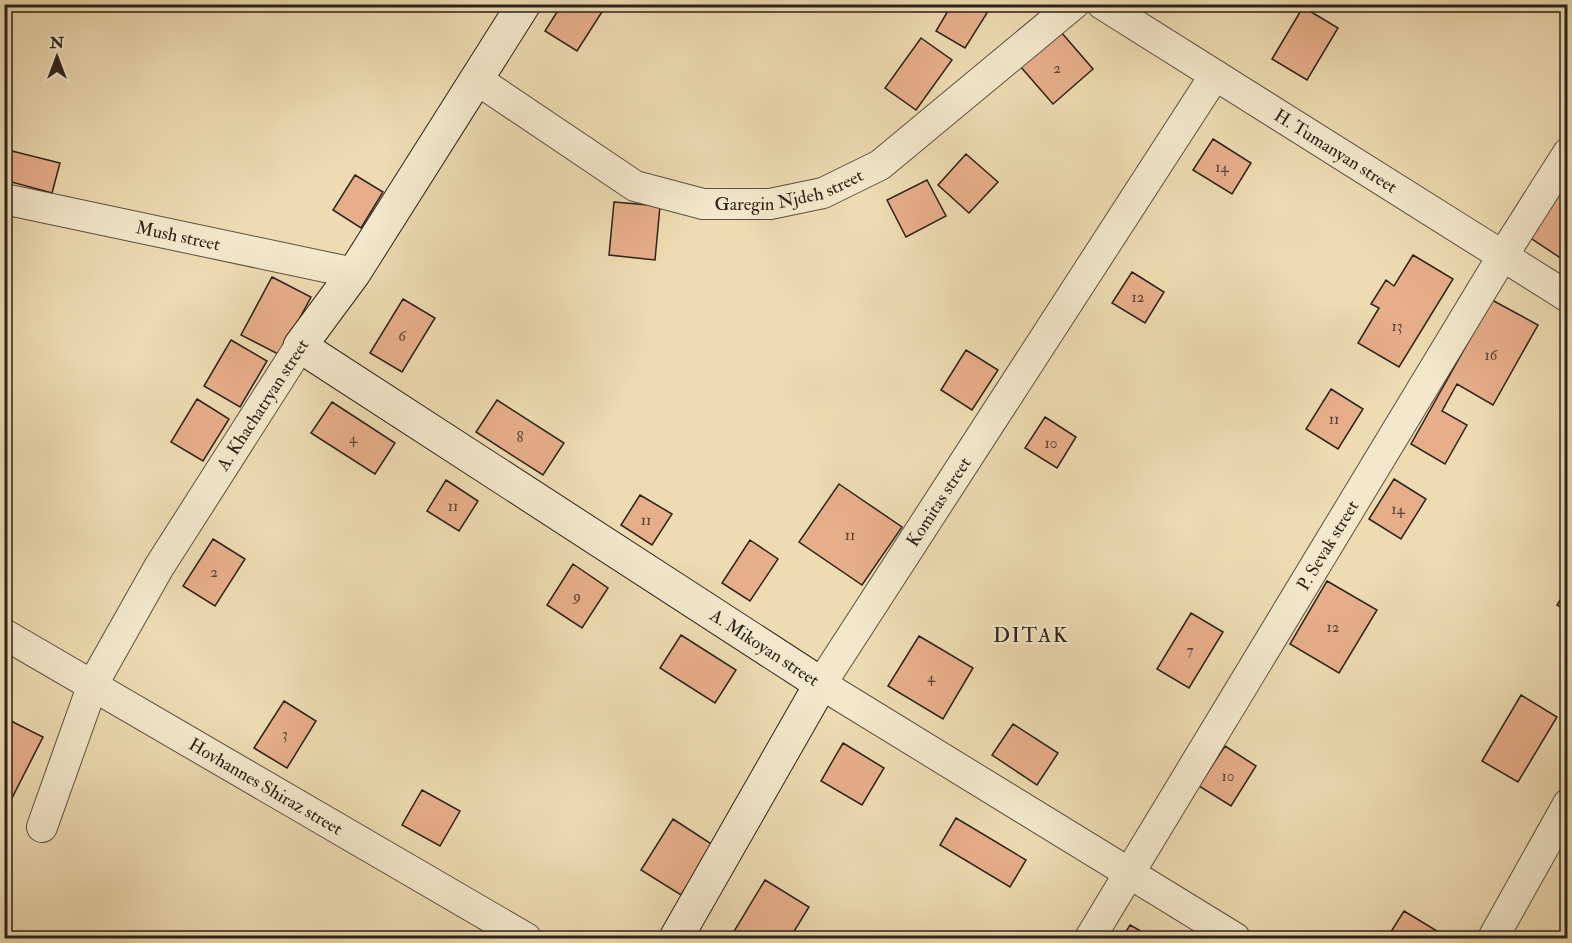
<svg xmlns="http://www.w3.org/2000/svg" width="1572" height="943" font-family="'IM FELL Double Pica',serif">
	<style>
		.building { fill: #e7ae8a; stroke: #2b221a; stroke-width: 1.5 }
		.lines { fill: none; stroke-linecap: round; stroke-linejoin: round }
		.minor-casing { stroke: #5c5040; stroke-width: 32 }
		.secondary-casing { stroke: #2b221a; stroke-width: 35 }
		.minor { stroke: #f3e8cc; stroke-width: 30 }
		.secondary { stroke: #f3e8cc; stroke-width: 33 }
		.labels { text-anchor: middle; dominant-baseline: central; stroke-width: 4.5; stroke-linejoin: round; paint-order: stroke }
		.number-label { font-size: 15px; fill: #5a4536 }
		.street-label { font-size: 18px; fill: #2b221a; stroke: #f3e8cc }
		.quarter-label { font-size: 21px; letter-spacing: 1.5px; fill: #2b221a; stroke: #f3e8cc }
	</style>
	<rect width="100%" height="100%" fill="#eddbb1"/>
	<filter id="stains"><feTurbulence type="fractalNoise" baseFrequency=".00333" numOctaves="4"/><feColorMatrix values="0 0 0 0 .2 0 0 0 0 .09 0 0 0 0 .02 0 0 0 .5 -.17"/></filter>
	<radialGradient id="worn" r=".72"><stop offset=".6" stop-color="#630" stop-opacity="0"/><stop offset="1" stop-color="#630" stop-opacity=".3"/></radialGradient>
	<path class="building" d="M562 4H607L577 51 545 31Z
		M952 4H974L987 13 965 48 936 31Z
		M1303 7 1338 28 1307 80 1272 59Z
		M1061 32 1093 69 1053 104 1020 66Z
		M921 38 952 60 916 110 885 88Z
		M1213 139 1251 163 1232 194 1193 170Z
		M4 149 60 163 52 193 4 180Z
		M966 154 998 182 969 213 938 185Z
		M355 175 383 192 361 228 333 210Z
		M1568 175V263L1526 235Z
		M927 180 946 216 906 237 887 200Z
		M614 202 660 206 655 260 609 255Z
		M1413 255 1453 279 1399 367 1358 343 1379 308 1371 304 1386 280 1394 286Z
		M1132 272 1164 292 1145 323 1112 303Z
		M272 277 311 297 280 355 241 335Z
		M403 299 435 318 402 372 370 353Z
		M1492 300 1538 325 1493 405 1457 384 1442 411 1467 425 1445 464 1411 444Z
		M231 340 267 361 240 407 204 386Z
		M966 350 998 370 972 410 941 390Z
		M1331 389 1363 409 1338 449 1306 429Z
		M197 399 229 419 203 461 171 442Z
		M497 400 564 443 543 475 476 432Z
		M332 402 395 443 375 474 311 433Z
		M1045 417 1076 437 1057 468 1025 448Z
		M1394 479 1426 499 1401 539 1369 519Z
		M446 480 478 501 459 531 427 511Z
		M839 484 902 527 862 585 799 542Z
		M640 495 672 514 652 545 621 525Z
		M213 539 245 559 215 606 183 586Z
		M750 540 778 559 750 601 722 583Z
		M573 564 608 588 582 628 547 605Z
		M1327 581 1377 610 1339 673 1290 644Z
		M1568 587V612L1557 605Z
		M1191 613 1223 632 1189 688 1157 669Z
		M681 635 736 670 715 703 660 668Z
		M919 636 973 668 943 719 888 686Z
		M1521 695 1557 717 1518 782 1482 761Z
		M284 701 316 721 287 768 254 748Z
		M11 721 43 737 12 798 4 795V735Z
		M1013 724 1058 753 1037 785 992 755Z
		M843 743 884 768 862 805 821 781Z
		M1225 746 1256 766 1231 806 1199 786Z
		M422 790 460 811 440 846 402 825Z
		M956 818 1026 860 1010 887 940 845Z
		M673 819 713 845 681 895 641 870Z
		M765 880 809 907 790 938H730Z
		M1404 911 1442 934 1440 938H1387Z
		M1130 925 1153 938H1122Z"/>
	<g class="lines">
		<g class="minor-casing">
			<g id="minor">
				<path id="s1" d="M1102 4 1568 297"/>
				<path d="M1215 75 821 684 1235 938"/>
				<path id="s2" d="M476 79 635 186 703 204H770L823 193 880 165 1074 4"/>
				<path id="s3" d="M4 199 354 273"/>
				<path id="s4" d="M4 634 526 938"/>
				<path d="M42 827 93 684 159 567 300 346"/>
				<path id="s5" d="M1090 938 1502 257 1568 153"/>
				<path d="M1493 938 1568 804"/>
			</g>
		</g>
		<g class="secondary-casing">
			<g id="secondary">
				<path id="s6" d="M524 4 354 273 300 346 821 684 676 938"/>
			</g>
		</g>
		<use href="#minor" class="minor"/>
		<use href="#secondary" class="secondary"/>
	</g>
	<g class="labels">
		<g class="number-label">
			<text x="1057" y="68">2</text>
			<text x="1222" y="167">14</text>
			<text x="1138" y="297">12</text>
			<text x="1397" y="326">13</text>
			<text x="402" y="336">6</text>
			<text x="1491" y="355">16</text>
			<text x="1334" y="419">11</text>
			<text x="520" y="437">8</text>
			<text x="353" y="438">4</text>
			<text x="1051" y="443">10</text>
			<text x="453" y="506">11</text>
			<text x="1398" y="509">14</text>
			<text x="646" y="520">11</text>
			<text x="850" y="535">11</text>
			<text x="214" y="572">2</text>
			<text x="577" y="596">9</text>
			<text x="1333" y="627">12</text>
			<text x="1190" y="650">7</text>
			<text x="931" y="677">4</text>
			<text x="285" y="734">3</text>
			<text x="1228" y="776">10</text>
		</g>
		<g class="street-label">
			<text stroke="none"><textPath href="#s1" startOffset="276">H. Tumanyan street</textPath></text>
			<text stroke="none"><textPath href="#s2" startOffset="350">Garegin Njdeh street</textPath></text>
			<text stroke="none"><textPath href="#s3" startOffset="178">Mush street</textPath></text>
			<text transform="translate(263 405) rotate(-57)">A. Khachatryan street</text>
			<text transform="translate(939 502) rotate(-57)">Komitas street</text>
			<text stroke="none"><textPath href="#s5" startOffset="459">P. Sevak street</textPath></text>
			<text stroke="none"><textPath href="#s6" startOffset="963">A. Mikoyan street</textPath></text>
			<text stroke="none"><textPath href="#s4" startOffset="303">Hovhannes Shiraz street</textPath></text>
		</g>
		<g class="quarter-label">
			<text x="1031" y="635">DITAK</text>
		</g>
	</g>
	<rect width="1572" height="943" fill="none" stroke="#eddbb1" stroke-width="24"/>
	<rect x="6" y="6" width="1560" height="931" fill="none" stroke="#2b221a" stroke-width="3"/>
	<rect x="12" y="12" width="1548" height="919" fill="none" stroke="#2b221a" stroke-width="1.5"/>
	<g transform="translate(57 57)" stroke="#f3e8cc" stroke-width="4.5" paint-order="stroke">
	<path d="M0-4.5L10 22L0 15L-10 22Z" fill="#2b221a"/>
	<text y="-9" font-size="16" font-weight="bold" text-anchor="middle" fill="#2b221a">N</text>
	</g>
	<rect width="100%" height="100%" filter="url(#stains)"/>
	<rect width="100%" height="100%" fill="url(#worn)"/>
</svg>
